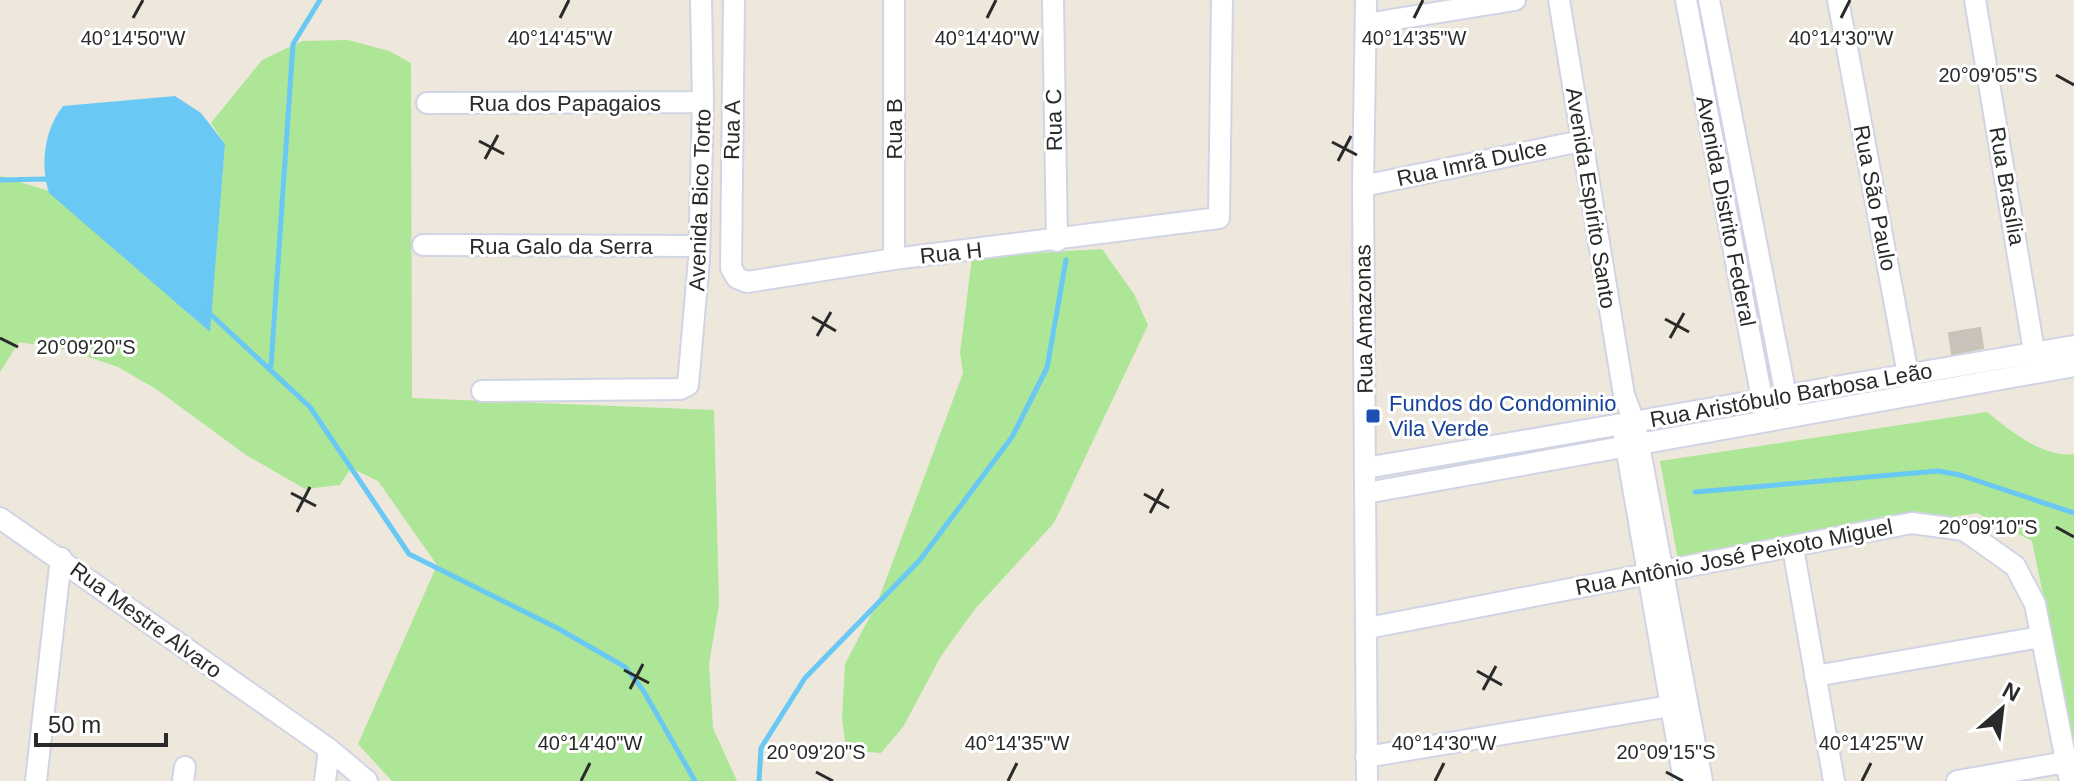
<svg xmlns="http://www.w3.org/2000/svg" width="2074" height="781" font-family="Helvetica,sans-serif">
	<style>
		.green { fill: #ade696 }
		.water { fill: #6ac8f4 }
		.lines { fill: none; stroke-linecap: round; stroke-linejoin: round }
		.stream { stroke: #6ac8f4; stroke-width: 5 }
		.building { fill: #c9c3bb; stroke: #c9c3b5; stroke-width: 2 }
		.street-casing { stroke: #d1d4e4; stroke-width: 24 }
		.street { stroke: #fff; stroke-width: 20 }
		.ticks { fill: none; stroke: #2a2a2a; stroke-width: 3 }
		.transit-dot { fill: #1a4fb4; stroke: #fff; stroke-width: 3 }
		.labels { text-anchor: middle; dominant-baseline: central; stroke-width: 6; stroke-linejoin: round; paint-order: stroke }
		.street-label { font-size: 22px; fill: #2a2a2a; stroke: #fff }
		.transit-label { font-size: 22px; fill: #164399; stroke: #fff; text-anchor: start }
		.ticks-label { font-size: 20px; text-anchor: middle; fill: #2a2a2a; stroke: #fff; stroke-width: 6; stroke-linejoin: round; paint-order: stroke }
	</style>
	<rect width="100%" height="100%" fill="#ede7dc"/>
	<path class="green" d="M348 40 389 51 411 63 412 398 714 410 719 604 709 664 713 728 737 781H392L358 744 437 565 378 481 351 468 340 485 305 489 246 455 156 389 118 367 68 350 19 342 0 372V176L49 191 209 331 225 144 211 123 262 60 302 41Z
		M1102 249 1134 294 1148 325 1054 523 975 609 941 656 903 727 881 753 846 750 842 718 845 664 878 601 963 373 960 353 972 257Z
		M1987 412C2009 430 2043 458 2074 454V746L2032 541 1977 513 1678 560 1660 461Z"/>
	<path class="water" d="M175 96 201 113 225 144 210 332 49 193C40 165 44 130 63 106Z"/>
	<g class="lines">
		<path class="stream" d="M0 180 46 179 50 182
			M206 310 310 407 409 554 559 629 625 667 643 690 695 781
			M271 366 293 44 320 0
			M1695 492 1938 471 1960 475 2074 513
			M759 781 761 748 805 678 920 560 1012 437 1047 368 1066 260"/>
	</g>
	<path class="building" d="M1980 328 1983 348 1952 354 1949 333Z"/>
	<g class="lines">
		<g class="street-casing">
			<path id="street" d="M734 0 731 268 737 278 747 282 894 259 1219 218 1222 0
				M1053 0 1057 241
				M1366 0 1363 186 1367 781
				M1559 0 1624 395 1635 424 1702 781
				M1686 0 1764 409
				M1709 0 1788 406
				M1838 0 1910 385
				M1975 0 2036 363
				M1366 24 1515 0
				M427 103 703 102
				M1363 186 1581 141
				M423 245 699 246
				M894 259V0
				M482 391 680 389 688 385 699 259 703 102 701 0
				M1624 435 1684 781
				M1366 468 2074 346
				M1366 493 2074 366
				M0 518 329 749 367 781
				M1793 548 1834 781
				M1368 628 1912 523 1964 530 2015 566 2035 604 2070 781
				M1815 676 2041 637
				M1366 757 1682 704
				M36 781 61 558
				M183 781 185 767
				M325 781 329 749
				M1957 781 2066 762"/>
		</g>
		<use href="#street" class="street"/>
	</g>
	<path class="ticks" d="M133 18 143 0M560 18 569 0M987 18 996 0M1414 18 1423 0M1841 18 1850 0M2056 75 2074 85M479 141 504 154M1332 142 1357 155M485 159 498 135M1338 161 1351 136M812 317 836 331M1665 319 1689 332M817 336 831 312M0 338 18 347M1670 338 1684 313M291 493 316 506M1144 494 1169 508M297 512 310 487M1150 513 1163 489M2056 527 2074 537M624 670 649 683M1477 671 1502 685M630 689 643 664M1483 690 1496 666M816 772 833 781M1666 772 1683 781M581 781 590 763M1008 781 1017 763M1435 781 1444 763M1862 781 1871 763"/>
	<rect class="transit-dot" x="1365" y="408" width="16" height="16" rx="4"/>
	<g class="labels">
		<g class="street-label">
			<text x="565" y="103">Rua dos Papagaios</text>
			<text transform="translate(1054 120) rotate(-91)">Rua C</text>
			<text transform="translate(894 129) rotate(-90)">Rua B</text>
			<text transform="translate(732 130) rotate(-89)">Rua A</text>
			<text transform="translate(1472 163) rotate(-12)">Rua Imrã Dulce</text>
			<text transform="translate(2007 186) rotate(80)">Rua Brasília</text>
			<text transform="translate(1591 198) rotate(81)">Avenida Espírito Santo</text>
			<text transform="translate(1875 198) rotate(79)">Rua São Paulo</text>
			<text transform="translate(700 200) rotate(-88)">Avenida Bico Torto</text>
			<text transform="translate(1726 211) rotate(79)">Avenida Distrito Federal</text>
			<text x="561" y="246">Rua Galo da Serra</text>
			<text transform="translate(951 253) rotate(-6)">Rua H</text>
			<text transform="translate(1364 319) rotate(-91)">Rua Amazonas</text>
			<text transform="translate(1791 395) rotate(-10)">Rua Aristóbulo Barbosa Leão</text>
			<text transform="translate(1734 557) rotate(-11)">Rua Antônio José Peixoto Miguel</text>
			<text transform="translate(146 620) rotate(36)">Rua Mestre Alvaro</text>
		</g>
		<g class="transit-label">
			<text x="1389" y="403">Fundos do Condominio<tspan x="1389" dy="25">Vila Verde</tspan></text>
		</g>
	</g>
	<g class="ticks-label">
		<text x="133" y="45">40°14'50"W</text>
		<text x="560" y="45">40°14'45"W</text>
		<text x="987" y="45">40°14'40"W</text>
		<text x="1414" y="45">40°14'35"W</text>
		<text x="1841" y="45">40°14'30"W</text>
		<text x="1988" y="82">20°09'05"S</text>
		<text x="86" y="354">20°09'20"S</text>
		<text x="1988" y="534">20°09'10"S</text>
		<text x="590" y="750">40°14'40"W</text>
		<text x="1017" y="750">40°14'35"W</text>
		<text x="1444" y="750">40°14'30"W</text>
		<text x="1871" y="750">40°14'25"W</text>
		<text x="816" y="759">20°09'20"S</text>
		<text x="1666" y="759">20°09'15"S</text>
	</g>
	<g transform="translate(2002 709) rotate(28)" stroke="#ffffff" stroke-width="6" paint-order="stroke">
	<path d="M0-6L14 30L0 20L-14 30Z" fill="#2a2a2a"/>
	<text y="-12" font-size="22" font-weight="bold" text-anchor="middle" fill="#2a2a2a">N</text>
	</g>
	<path d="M36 733v12h130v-12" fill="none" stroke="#2a2a2a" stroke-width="4"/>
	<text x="48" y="733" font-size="24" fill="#2a2a2a" stroke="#ffffff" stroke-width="6" paint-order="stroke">50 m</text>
</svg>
